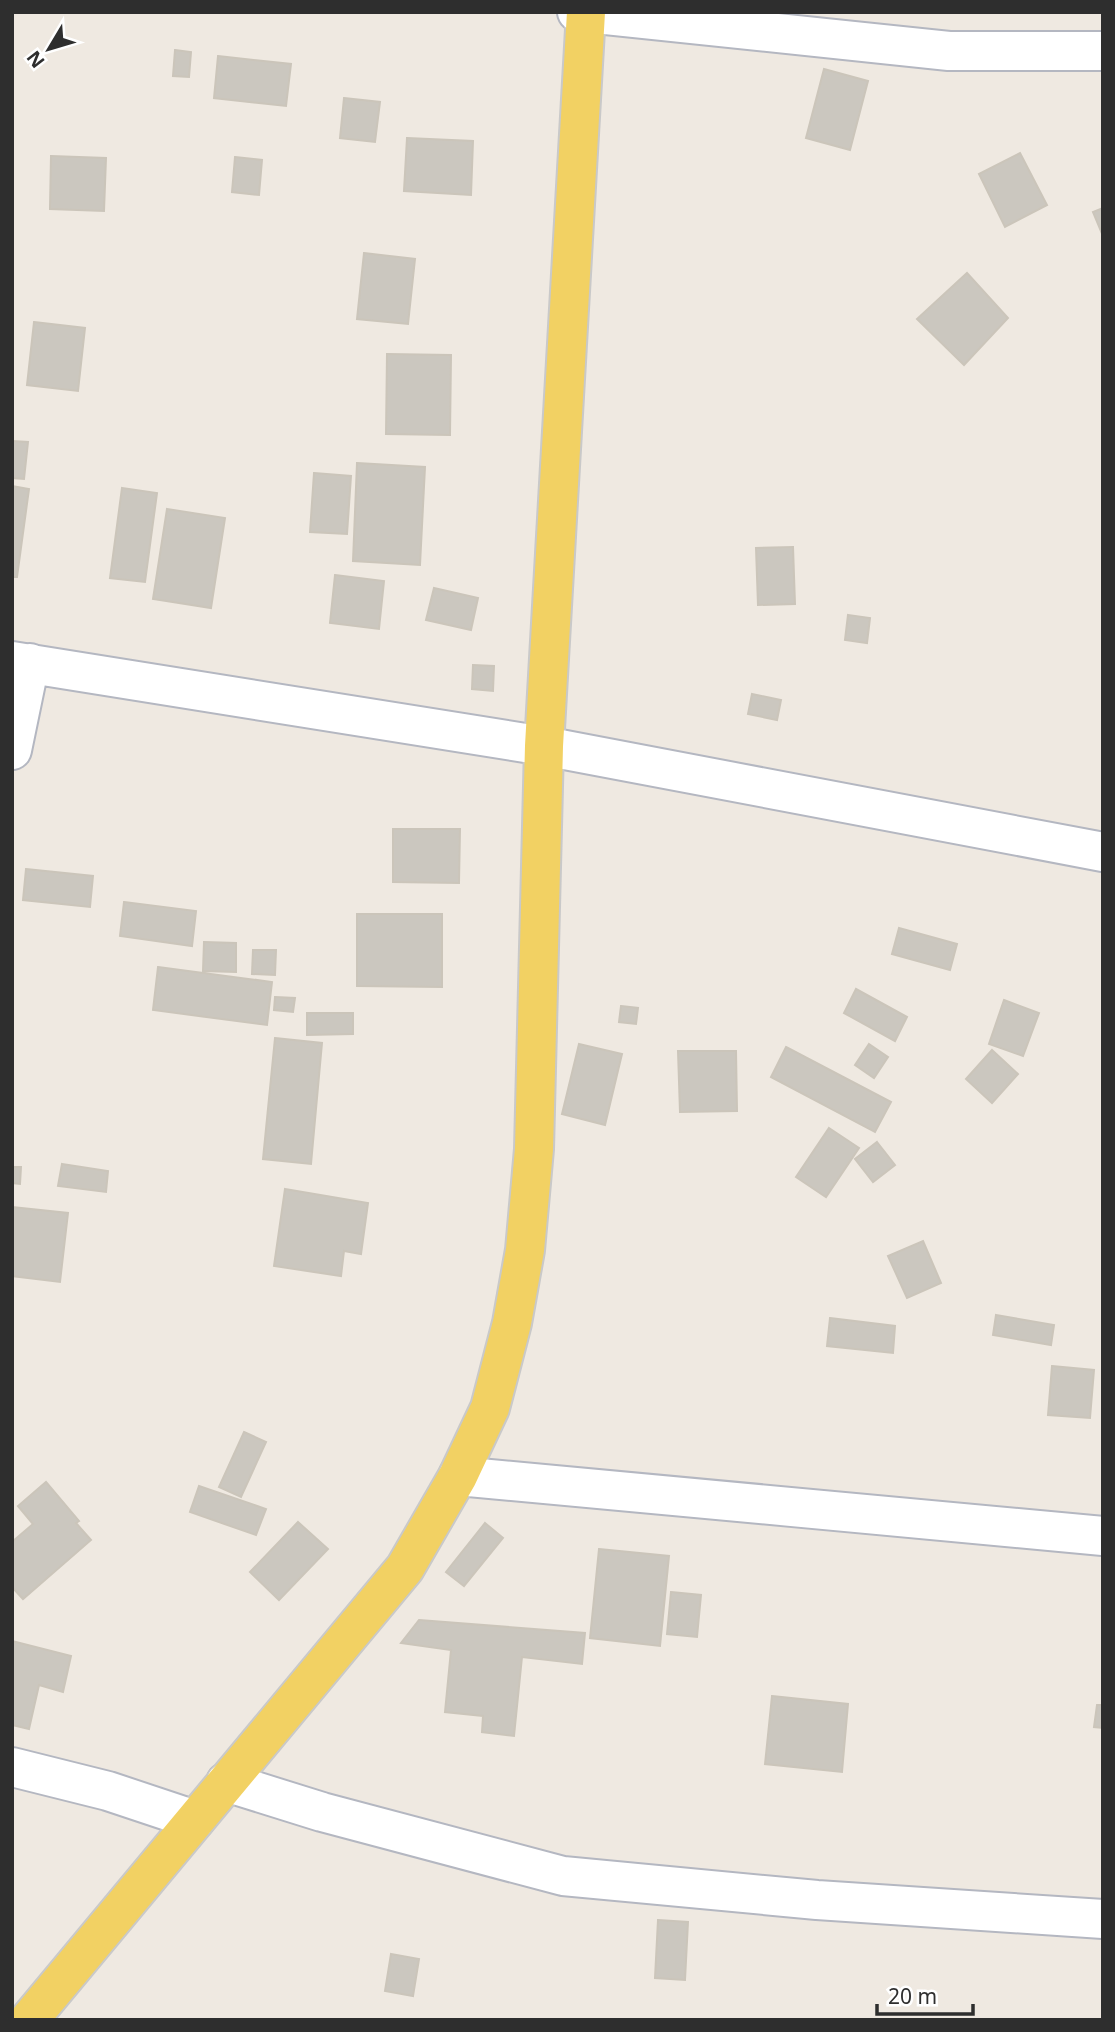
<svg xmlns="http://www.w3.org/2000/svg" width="1115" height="2032" font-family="'Noto Sans',sans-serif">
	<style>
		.building { fill: #cbc7bf; stroke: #cbc5ba; stroke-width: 2 }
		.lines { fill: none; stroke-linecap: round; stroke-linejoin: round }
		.minor-casing { stroke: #b4b7c1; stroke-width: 42 }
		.major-casing { stroke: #c9c9c9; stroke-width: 42 }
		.minor { stroke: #fff; stroke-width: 38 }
		.major { stroke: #f2d163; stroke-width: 38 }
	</style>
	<rect width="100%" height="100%" fill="#efe9e1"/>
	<path class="building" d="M175 50 191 52 189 77 173 76Z
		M218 56 291 64 286 106 214 98Z
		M824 69 868 81 850 150 806 138Z
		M344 98 380 102 375 142 340 138Z
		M407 138 473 141 471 195 404 191Z
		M1020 153 1047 205 1005 227 979 174Z
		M51 156 106 158 104 211 50 209Z
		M235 157 262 160 259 195 232 192Z
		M1103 208V236L1093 212Z
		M364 253 415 259 408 324 357 319Z
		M967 273 1008 318 964 365 917 319Z
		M34 322 85 328 78 391 27 385Z
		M387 354 451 355 450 435 386 434Z
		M12 441 28 442 24 479 12 478Z
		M357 463 425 467 420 565 353 561Z
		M314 473 351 476 347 534 310 532Z
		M12 486 29 489 17 577H12Z
		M122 488 157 493 145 582 110 578Z
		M167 509 225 518 211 608 153 599Z
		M793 547 795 604 758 605 756 548Z
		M335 575 384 581 379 629 330 623Z
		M434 588 478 598 471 630 426 620Z
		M848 615 870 618 867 643 845 640Z
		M473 665 494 666 493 691 472 689Z
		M752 694 781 700 777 720 748 714Z
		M393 829H460L459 883 393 882Z
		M26 869 93 876 90 907 23 900Z
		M124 902 196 911 192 946 120 936Z
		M357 914H442V987L357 986Z
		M899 928 957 944 950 970 892 954Z
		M204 942 236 943V972L203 971Z
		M253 950H276L275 975 252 974Z
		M158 967 272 982 267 1025 153 1010Z
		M856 989 907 1017 895 1041 844 1013Z
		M275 997 295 998 293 1012 274 1010Z
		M1004 1000 1039 1013 1023 1056 989 1044Z
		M621 1006 638 1008 636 1024 619 1022Z
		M307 1013H353V1034L307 1035Z
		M275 1038 322 1043 311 1164 263 1159Z
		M579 1044 622 1054 605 1125 562 1114Z
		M869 1044 888 1057 874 1078 855 1065Z
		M786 1047 891 1102 875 1132 771 1077Z
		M992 1050 1018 1074 992 1103 966 1079Z
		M678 1051H736L737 1111 680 1112Z
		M829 1128 859 1148 826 1197 796 1177Z
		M877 1142 895 1165 873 1182 855 1159Z
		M62 1164 108 1171 106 1192 58 1186Z
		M12 1167H21L20 1184 12 1183Z
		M285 1189 368 1203 361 1254 344 1251 341 1276 274 1266Z
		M12 1207 68 1213 60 1282 12 1276Z
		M923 1241 941 1283 907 1298 888 1256Z
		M996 1315 1054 1325 1051 1345 993 1335Z
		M830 1318 895 1326 893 1353 827 1346Z
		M1052 1366 1094 1370 1090 1418 1048 1415Z
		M244 1432 266 1442 241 1497 219 1487Z
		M46 1482 79 1521 76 1523 91 1540 23 1599 12 1587V1542L33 1524 18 1506Z
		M199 1486 266 1509 256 1535 190 1512Z
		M298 1522 328 1549 279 1600 250 1572Z
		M485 1523 503 1538 464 1586 446 1572Z
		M599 1549 669 1556 660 1646 590 1638Z
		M671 1592 701 1595 697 1637 667 1634Z
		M419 1620 585 1633 582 1664 522 1657 514 1736 482 1732 483 1716 445 1712 451 1650 401 1643Z
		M12 1641 71 1656 63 1692 39 1685 29 1729 12 1725Z
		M772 1696 848 1704 842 1772 765 1764Z
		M1097 1705H1103V1728L1094 1727Z
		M658 1920 688 1922 685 1980 655 1978Z
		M391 1954 419 1959 413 1996 385 1991Z"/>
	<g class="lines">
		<g class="minor-casing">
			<path id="minor" d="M577 12 949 51H1103
				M12 661 544 746 1103 852
				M12 750 30 663
				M458 1476 1103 1536
				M12 1767 108 1791 195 1820
				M226 1782 322 1812 563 1876 817 1900 1103 1919"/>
		</g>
		<g class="major-casing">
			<path id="major" d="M29 2020 405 1568 458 1476 490 1408 512 1323 525 1250 534 1149 544 746 586 12"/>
		</g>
		<use href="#minor" class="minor"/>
		<use href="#major" class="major"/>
	</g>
	<rect width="1115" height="2032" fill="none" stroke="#2e2e2e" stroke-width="28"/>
	<g transform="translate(49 49) rotate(232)" stroke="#ffffff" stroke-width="5" paint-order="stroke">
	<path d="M0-5L12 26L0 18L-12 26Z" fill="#2e2e2e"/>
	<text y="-10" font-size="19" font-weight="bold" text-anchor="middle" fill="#2e2e2e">N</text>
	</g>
	<path d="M877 2004v10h96v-10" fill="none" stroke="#2e2e2e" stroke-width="3.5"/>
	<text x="888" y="2004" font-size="21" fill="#2e2e2e" stroke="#ffffff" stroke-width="5" paint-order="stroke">20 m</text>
</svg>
